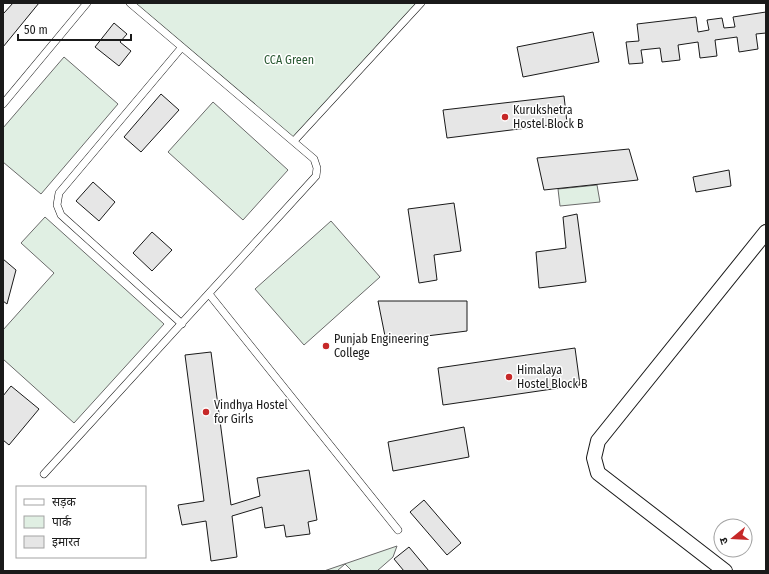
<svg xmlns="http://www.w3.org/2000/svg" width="769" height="574" font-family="'Fira Sans Condensed','Noto Sans Devanagari',sans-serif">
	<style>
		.green { fill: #e0efe3; stroke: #6a6a6a }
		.building { fill: #e6e6e6; stroke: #1a1a1a }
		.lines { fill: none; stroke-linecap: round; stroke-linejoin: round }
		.lane-casing { stroke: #1a1a1a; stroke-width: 8 }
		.street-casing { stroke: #1a1a1a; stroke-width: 16 }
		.lane { stroke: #fff; stroke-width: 7 }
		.street { stroke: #fff; stroke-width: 14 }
		.poi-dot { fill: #c62828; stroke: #fff; stroke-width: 1.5 }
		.labels { text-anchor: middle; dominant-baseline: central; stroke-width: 3; stroke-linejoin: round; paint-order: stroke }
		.park-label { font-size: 12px; fill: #2b5a34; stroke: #fff }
		.poi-label { font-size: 12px; fill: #1a1a1a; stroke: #fff; text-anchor: start }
	</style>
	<rect width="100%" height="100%" fill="#fff"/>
	<path class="green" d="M134 3H419L295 140Z
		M64 57 118 104 41 194 3 162V128Z
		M213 102 288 170 243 220 168 152Z
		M597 185 600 202 560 206 558 189Z
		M45 217 164 324 74 423 3 359V330L54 273 21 243Z
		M331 221 380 277 304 345 255 289Z
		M397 546 393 557 377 571H352L345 564 337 571H324Z"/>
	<path class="building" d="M13 3H39L3 47V12L4 13Z
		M766 12V33L756 34 758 49 739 52 737 37 715 40 717 56 700 58 698 42 678 45 680 60 662 62 660 48 641 50 643 63 629 64 626 42 639 41 637 24 696 17 698 32 709 30 707 20 722 18 724 28 735 27 733 17Z
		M114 23 127 34 120 42 131 51 119 66 95 47Z
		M593 32 599 62 523 77 517 47Z
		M161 94 179 110 141 152 124 137Z
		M564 96 567 123 447 138 443 110Z
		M629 149 638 180 544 190 537 158Z
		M729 170 731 186 696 192 693 177Z
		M93 182 115 202 99 221 76 201Z
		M454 203 461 251 434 255 437 280 419 283 408 209Z
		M577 214 586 282 539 288 536 252 566 248 563 217Z
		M152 232 172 250 152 271 133 253Z
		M3 259 16 270 7 304 3 301Z
		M378 301H467V331L386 341Z
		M575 348 580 385 443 405 438 368Z
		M211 352 231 505 260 496 257 478 309 470 317 520 308 522 310 534 286 537 284 525 265 528 262 507 232 516 237 557 211 561 206 521 182 525 178 505 204 501 185 355Z
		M11 386 39 409 9 445 3 440V396Z
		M464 427 469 457 393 471 388 442Z
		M424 500 461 543 447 555 410 512Z
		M409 547 429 571H404L394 559Z"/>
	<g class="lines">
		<g class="lane-casing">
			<path id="lane" d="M3 104 87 3
				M294 141 421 3
				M209 294 398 530
				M182 324 61 215 57 205 59 193 182 47
				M44 474 316 176 317 168 314 159 130 3"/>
		</g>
		<g class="street-casing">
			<path id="street" d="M725 571 598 473 594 458 598 441 766 232"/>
		</g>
		<use href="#lane" class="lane"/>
		<use href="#street" class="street"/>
	</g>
	<g class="poi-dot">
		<circle cx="505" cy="117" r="4"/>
		<circle cx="326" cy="346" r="4"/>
		<circle cx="509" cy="377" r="4"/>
		<circle cx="206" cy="412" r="4"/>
	</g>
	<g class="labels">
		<g class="park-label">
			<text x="289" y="60">CCA Green</text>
		</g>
		<g class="poi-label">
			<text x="513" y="110">Kurukshetra<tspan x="513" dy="14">Hostel Block B</tspan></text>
			<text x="334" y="339">Punjab Engineering<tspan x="334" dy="14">College</tspan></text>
			<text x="517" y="370">Himalaya<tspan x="517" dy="14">Hostel Block B</tspan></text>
			<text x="214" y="405">Vindhya Hostel<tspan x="214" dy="14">for Girls</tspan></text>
		</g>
	</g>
	<rect width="769" height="574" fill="none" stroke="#1a1a1a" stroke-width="8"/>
	<rect x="16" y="486" width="130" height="72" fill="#ffffff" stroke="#a3a3a3"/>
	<rect x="24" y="499" width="20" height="6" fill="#ffffff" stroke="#a3a3a3"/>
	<text x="52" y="506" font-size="12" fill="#1a1a1a">सड़क</text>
	<rect x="24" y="516" width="20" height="12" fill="#e0efe3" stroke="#a3a3a3"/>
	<text x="52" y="526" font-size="12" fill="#1a1a1a">पार्क</text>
	<rect x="24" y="536" width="20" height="12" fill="#e6e6e6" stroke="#a3a3a3"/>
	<text x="52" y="546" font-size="12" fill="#1a1a1a">इमारत</text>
	<g transform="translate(733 538) rotate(252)"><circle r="19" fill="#ffffff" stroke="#a3a3a3"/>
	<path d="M0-3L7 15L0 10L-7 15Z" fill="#c62828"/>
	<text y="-6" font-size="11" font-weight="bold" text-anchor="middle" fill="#1a1a1a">उ</text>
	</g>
	<path d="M18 34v6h113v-6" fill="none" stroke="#1a1a1a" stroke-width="2"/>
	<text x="24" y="34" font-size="12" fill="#1a1a1a" stroke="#ffffff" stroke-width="3" paint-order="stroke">50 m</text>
</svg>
